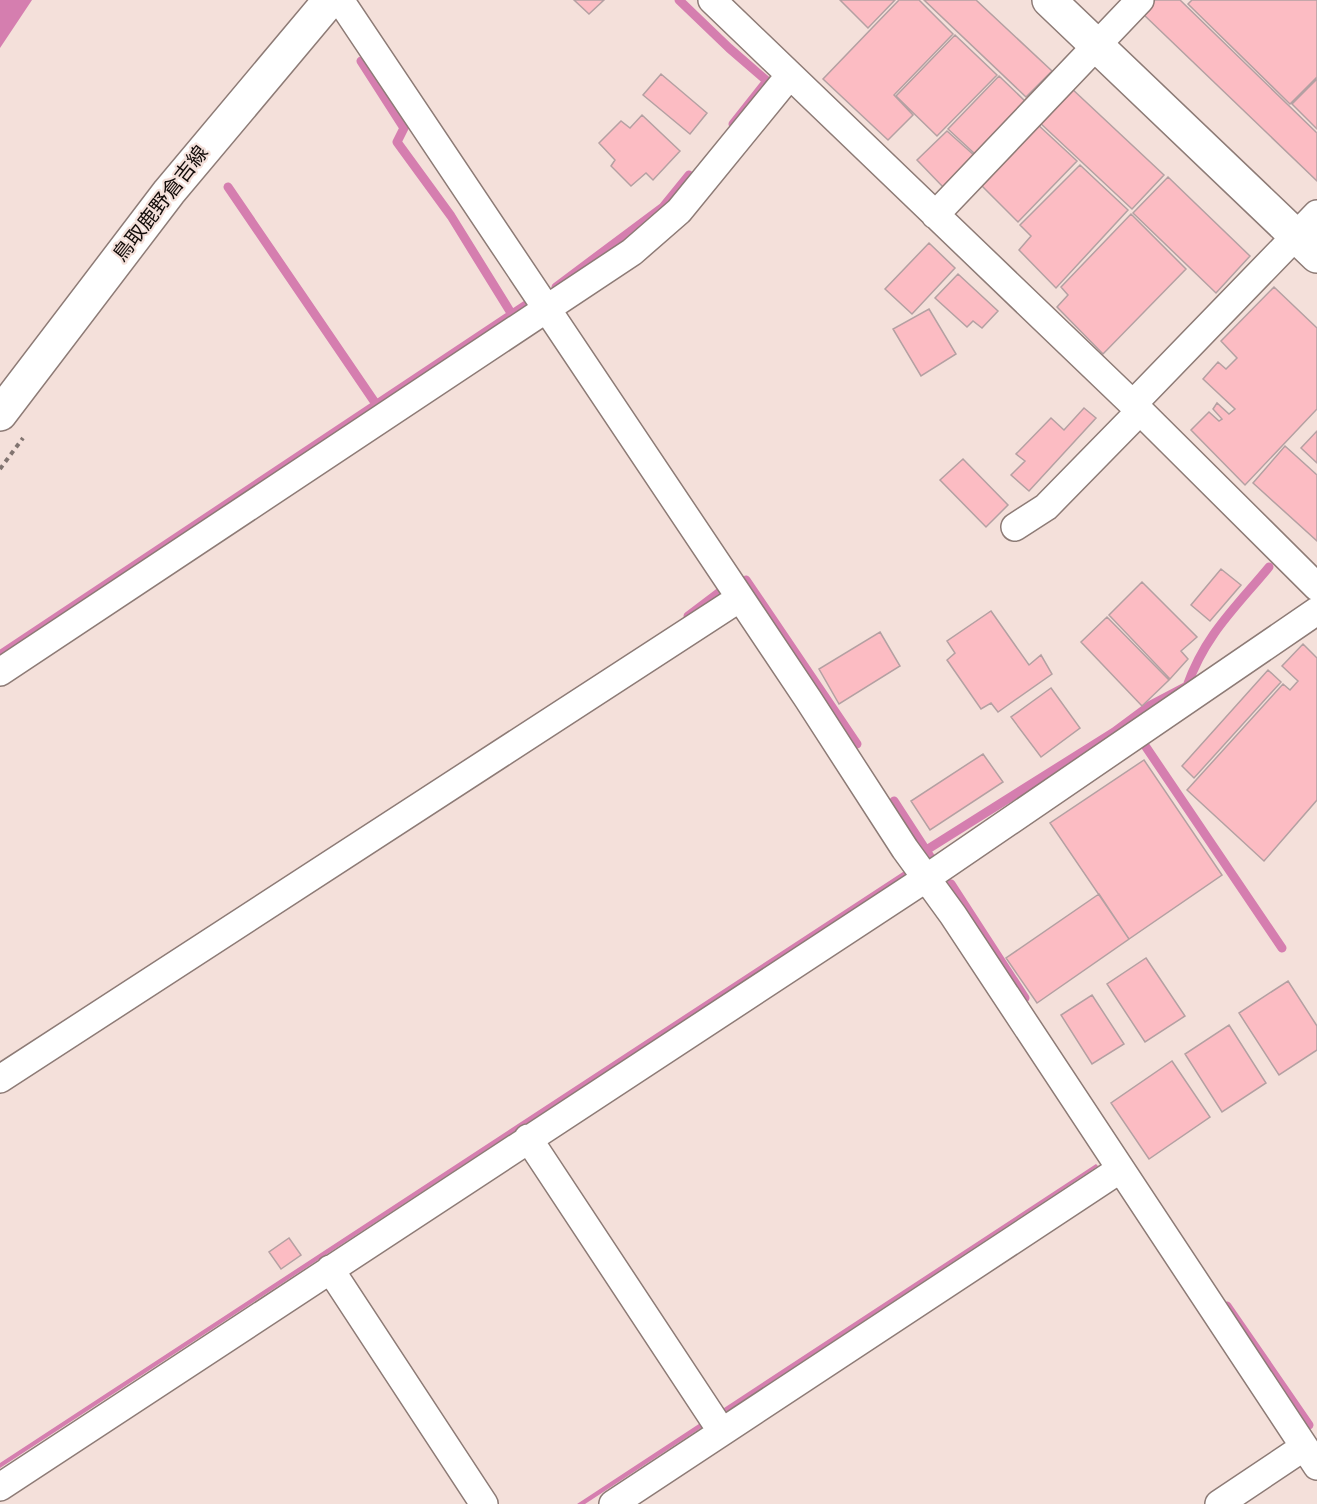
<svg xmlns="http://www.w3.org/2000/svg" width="1317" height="1504" font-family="'Sofia Sans Condensed','Noto Sans JP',sans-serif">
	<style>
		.water { fill: #d57eaf }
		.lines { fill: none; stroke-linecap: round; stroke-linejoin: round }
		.stream { stroke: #d57eaf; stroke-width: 9 }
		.building { fill: #fcbcc3; stroke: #b4a0a2; stroke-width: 1.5 }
		.minor-casing { stroke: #8d7b76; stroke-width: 30 }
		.tertiary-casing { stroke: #8d7b76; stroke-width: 36 }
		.primary-casing { stroke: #8d7b76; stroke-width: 36 }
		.path { stroke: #817470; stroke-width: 4; stroke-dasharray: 4.5 4.5; stroke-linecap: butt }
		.minor { stroke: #fff; stroke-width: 27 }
		.tertiary { stroke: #fff; stroke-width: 33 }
		.primary { stroke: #fff; stroke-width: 33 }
		.labels { text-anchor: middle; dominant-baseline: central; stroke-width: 4.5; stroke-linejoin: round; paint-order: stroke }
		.street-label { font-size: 20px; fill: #120b09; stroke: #f4e0da }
	</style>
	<rect width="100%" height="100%" fill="#f4e0da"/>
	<path class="water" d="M0 0H32L0 48Z
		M906 870 908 874 0 1468V1463Z
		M1096 1164 1098 1166 723 1414 721 1410Z
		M705 1420 707 1424 585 1504H577Z"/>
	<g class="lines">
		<path class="stream" d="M679 0 729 48 767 81 733 124
			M361 61 404 128 397 142 451 216 511 313
			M228 187 376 404
			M556 287 663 207 689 175
			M746 580 857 744
			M688 616 721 591
			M0 655 529 303
			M1146 747 1282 948
			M894 801 931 858
			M928 849 1114 732 1149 706 1187 686C1205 635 1235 608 1269 567
			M951 884 1025 998
			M1227 1306 1309 1425"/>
	</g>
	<path class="building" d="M574 0H604L589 14Z
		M840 0H895L868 28Z
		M899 0H919L953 34 894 95 913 115 888 140 823 79Z
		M924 0H976L1052 71 1026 97Z
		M1155 0H1180L1317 133V181L1143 14Z
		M1192 0H1317V77L1290 104 1188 4Z
		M955 35 997 75 937 136 896 96Z
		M661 74 707 113 690 134 643 95Z
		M999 76 1026 102 975 154 948 129Z
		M1317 79V129L1292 104Z
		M1070 87 1164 175 1132 209 1038 121Z
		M642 115 680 151 653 180 646 173 631 186 611 166 615 160 599 143 621 121 630 128Z
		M1036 123 1077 161 1018 222 979 183Z
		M947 131 976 157 944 188 917 160Z
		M1080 165 1128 210 1056 288 1019 250 1031 236 1020 225Z
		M1168 177 1250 256 1216 293 1133 213Z
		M1131 214 1186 269 1103 354 1057 307 1068 295 1061 287Z
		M929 243 955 268 912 314 885 289Z
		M958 274 998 311 982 328 973 321 967 327 935 298Z
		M1274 287 1317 328V409L1245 485 1191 430 1209 412 1219 421 1222 419 1213 409 1217 403 1229 414 1235 409 1203 379 1218 362 1226 369 1237 358 1221 341Z
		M929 309 956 354 921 376 893 329Z
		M1084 408 1096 418 1029 491 1011 475 1025 461 1016 454 1051 418 1064 430Z
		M1317 431V463L1301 448Z
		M1285 446 1317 475V541L1253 483Z
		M963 459 1008 505 986 527 940 480Z
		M1221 569 1241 585 1210 621 1191 605Z
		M1142 582 1197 637 1181 651 1188 659 1170 679 1109 615Z
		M991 611 1029 665 1041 655 1052 674 998 712 991 703 981 709 947 660 955 653 947 641Z
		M1107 617 1169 680 1142 706 1081 642Z
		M880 632 900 666 839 704 819 669Z
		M1303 644 1317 658V800L1264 861 1187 790 1283 684 1290 690 1298 681 1282 666Z
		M1268 670 1281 682 1194 778 1182 766Z
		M1051 688 1080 728 1041 757 1011 717Z
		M983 754 1003 782 930 830 911 801Z
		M1144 760 1222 875 1129 939 1050 823Z
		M1099 894 1129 939 1037 1003 1006 958Z
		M1146 958 1185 1016 1145 1042 1107 984Z
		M1288 981 1317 1026V1050L1279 1075 1239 1013Z
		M1092 995 1124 1044 1092 1064 1061 1015Z
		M1229 1025 1266 1083 1222 1112 1185 1054Z
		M1172 1061 1210 1117 1149 1159 1111 1103Z
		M289 1238 301 1255 281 1269 269 1252Z"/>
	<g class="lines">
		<g class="minor-casing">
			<path id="minor" d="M340 0 808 699 905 849 953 915 1317 1466
				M712 0 1140 411 1317 587
				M935 215 1140 0
				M1133 404 1317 214
				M1015 527 1046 507 1140 411
				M0 672 632 252 679 211 790 75
				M0 1079 740 598
				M528 1138 722 1432
				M330 1269 484 1504
				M0 1487 925 879 1317 611
				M613 1504 1119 1170
				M1219 1504 1304 1447"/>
		</g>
		<g class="tertiary-casing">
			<path id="tertiary" d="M1049 0 1317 256"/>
		</g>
		<g class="primary-casing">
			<path id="primary" d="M0 414 169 192 330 0"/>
		</g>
		<path class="path" d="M0 469 23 438"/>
		<use href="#minor" class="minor"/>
		<use href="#tertiary" class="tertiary"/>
		<use href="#primary" class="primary"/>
	</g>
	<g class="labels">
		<g class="street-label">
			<text transform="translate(161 204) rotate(-52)">鳥取鹿野倉吉線</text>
		</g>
	</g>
</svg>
